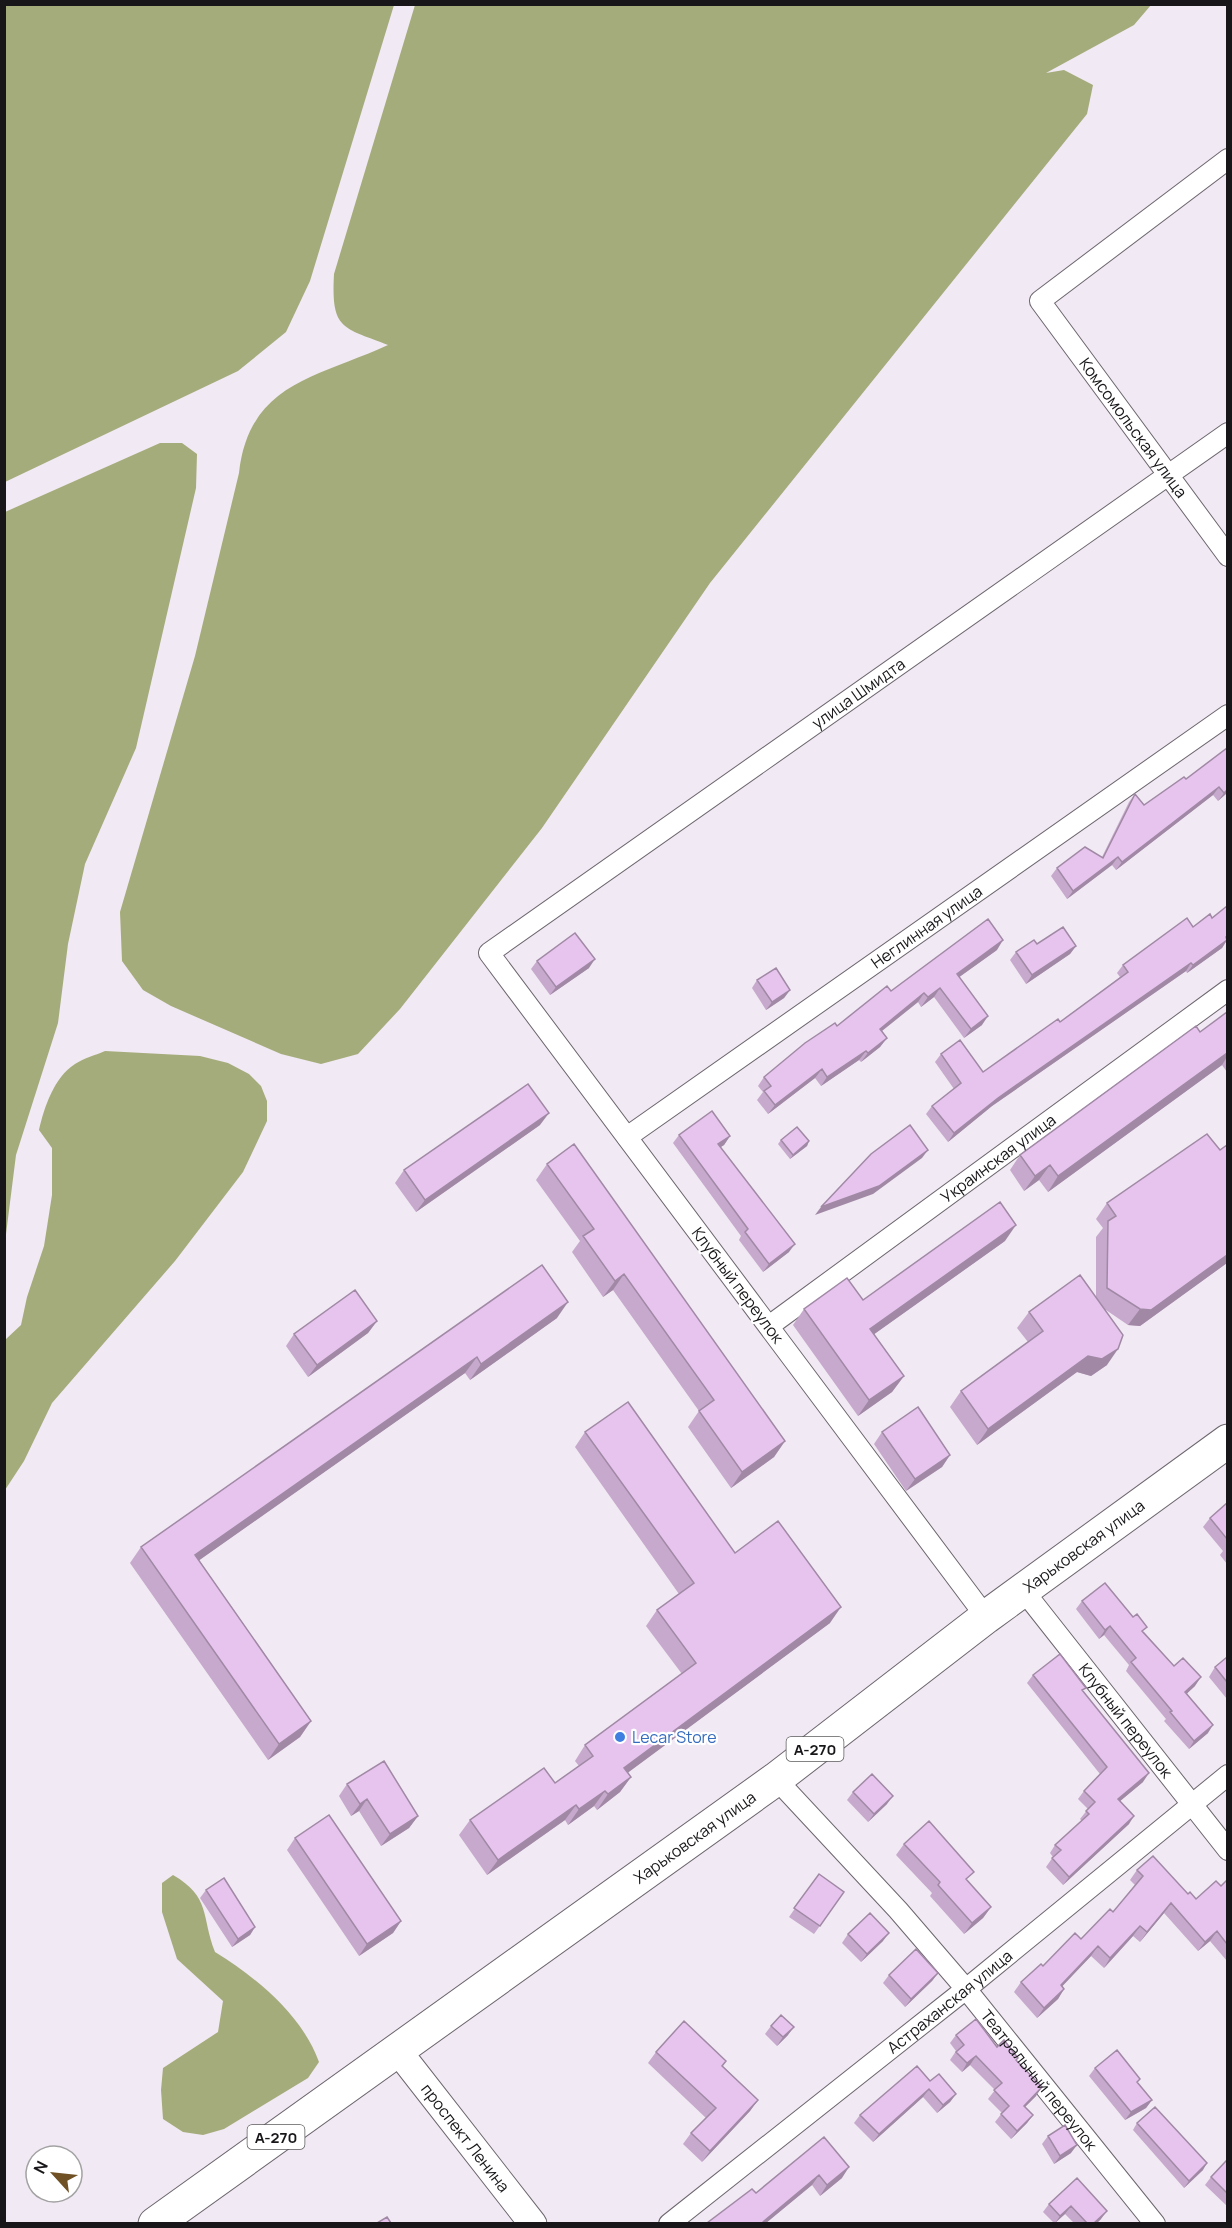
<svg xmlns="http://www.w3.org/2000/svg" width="1232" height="2228" font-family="Manrope,sans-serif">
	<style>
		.forest { fill: #a5ac7b }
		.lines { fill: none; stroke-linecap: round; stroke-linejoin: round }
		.street-casing { stroke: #6d666e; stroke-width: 22 }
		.secondary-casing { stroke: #6d666e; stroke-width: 29 }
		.highway-casing { stroke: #6d666e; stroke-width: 35 }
		.street { stroke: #fff; stroke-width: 20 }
		.secondary { stroke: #fff; stroke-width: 27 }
		.highway { stroke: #fff; stroke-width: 33 }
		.wall { fill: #c6a9cc }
		.shaded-wall { fill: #a189a6 }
		.building { fill: #e6c4ed; stroke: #a189a6; stroke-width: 1.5 }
		.shop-dot { fill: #3f7fe0; stroke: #fff; stroke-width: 2 }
		.labels { text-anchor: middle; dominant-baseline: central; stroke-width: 4.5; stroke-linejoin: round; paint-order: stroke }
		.shield { fill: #fff; stroke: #5d5c5e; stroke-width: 1.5 }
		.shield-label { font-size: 15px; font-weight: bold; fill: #181619 }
		.street-label { font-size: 16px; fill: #181619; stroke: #fff }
		.shop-label { font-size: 16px; fill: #366cbe; stroke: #fff; text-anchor: start }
	</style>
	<rect width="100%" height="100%" fill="#f1e9f3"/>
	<path class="forest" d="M5 4 394 5 310 281 286 332 238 371 5 482Z
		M415 5H1151L1134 25 1046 73 1064 70 1093 85 1087 114 710 583 542 828 400 1009 358 1054 321 1064 281 1054 171 1006 143 990 122 961 120 912 195 656 239 473C249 382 319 377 388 345 342 327 331 330 334 274Z
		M160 443H182L197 454 196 488 136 748 85 864 68 944 58 1023 16 1155 5 1242V512Z
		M105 1051 200 1056 228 1063 249 1074 261 1086 267 1101V1121L243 1172 175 1261 52 1403 24 1461 5 1490V1340L21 1325 27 1297 44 1246 52 1195V1148L39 1130C44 1108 54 1077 75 1064 84 1058 96 1055 105 1051Z
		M173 1875C211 1897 201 1916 215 1952 257 1978 302 2015 319 2062L308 2078 224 2129 203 2135 183 2132 163 2119 161 2090 163 2068 218 2032 223 2001 177 1959 162 1912V1883Z"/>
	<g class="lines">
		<g class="street-casing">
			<g id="street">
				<path id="s1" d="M1228 159 1040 301 1228 556"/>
				<path id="s2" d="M627 1137 1228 715"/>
				<path id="s3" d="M769 1326 1228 990"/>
				<path id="s4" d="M1023 1590 1228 1850"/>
				<path id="s5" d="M986 1617 489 953 1228 433"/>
				<path id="s6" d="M776 1779 898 1910 966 1989 1155 2224"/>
				<path id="s7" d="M669 2224 966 1989 1228 1775"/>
			</g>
		</g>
		<g class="secondary-casing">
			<g id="secondary">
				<path id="s8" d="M398 2051 533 2224"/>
			</g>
		</g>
		<g class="highway-casing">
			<g id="highway">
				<path id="s9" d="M155 2224 776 1779 986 1617 1228 1441"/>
			</g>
		</g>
		<use href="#street" class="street"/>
		<use href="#secondary" class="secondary"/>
		<use href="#highway" class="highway"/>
	</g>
	<path class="wall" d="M1227 748V793L1218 801 1213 795 1116 870 1112 865 1067 899 1051 876 1057 868 1102 857 1129 802 1135 794 1144 805 1186 779Z
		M1193 927 1227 940 1222 948 1187 973 1186 971 992 1106 948 1142 926 1114 932 1106 954 1089 935 1062 941 1054 983 1072 1060 1022 1120 977 1117 973 1123 965Z
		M1037 944 1076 946 1070 954 1026 984 1010 960 1016 952Z
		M997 950 959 977 982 1025 964 1038 934 997 921 1007 918 1002 882 1031 887 1038 880 1047 861 1062 859 1060 821 1086 815 1078 768 1114 757 1100 763 1092 758 1086 764 1077 837 1026 891 991Z
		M537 961 589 968 550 995 531 969Z
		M757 980 790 990 784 998 766 1010 752 988Z
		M1227 1012V1072L1222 1065 1048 1192 1039 1180 1024 1191 1010 1170 1020 1155 1200 1032Z
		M540 1125 416 1212 395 1183 404 1170Z
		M679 1135 730 1136 724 1145 720 1147 789 1252 763 1272 739 1240 741 1236 673 1143Z
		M781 1140 809 1141 807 1146 790 1159 778 1144Z
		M1227 1145V1263L1140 1326 1128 1325 1106 1310 1107 1365 1091 1376 1077 1372 977 1445 950 1407 961 1391 1028 1342 1017 1328 1029 1312 1096 1297V1237L1103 1228 1096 1219 1107 1203 1220 1150Z
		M547 1164 785 1441 774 1457 731 1488 688 1427 699 1411 613 1290 603 1297 572 1252 580 1241 536 1180Z
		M1005 1241 874 1334 904 1376 892 1392 858 1416 793 1325 804 1309 863 1300Z
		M542 1265 557 1318 470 1380 465 1373 199 1560 311 1721 300 1737 268 1760 130 1563 141 1547Z
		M377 1321 368 1333 308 1377 286 1346 294 1334Z
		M585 1432 735 1553 830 1623 628 1772 631 1777 620 1792 597 1810 594 1806 568 1825 565 1820 487 1875 459 1835 470 1820 555 1783 579 1766 575 1761 585 1745 682 1674 646 1626 657 1610 679 1594 575 1447Z
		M882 1432 950 1455 942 1467 906 1491 874 1444Z
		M1227 1503V1564L1220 1555 1223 1551 1203 1527 1210 1518Z
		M1082 1601 1144 1632 1174 1666 1195 1686 1187 1693 1208 1733 1189 1749 1164 1721 1166 1719 1126 1671 1129 1665 1104 1635 1099 1639 1076 1609Z
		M1227 1657V1699L1209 1677 1215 1667Z
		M1033 1675 1083 1692 1143 1782 1120 1801 1129 1824 1063 1885 1046 1867 1053 1857 1050 1853 1055 1845 1082 1821 1080 1819 1088 1809 1078 1799 1084 1791 1100 1774 1027 1683Z
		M347 1784 418 1816 409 1828 381 1846 359 1811 351 1816 339 1796Z
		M853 1792 887 1804 868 1822 847 1800Z
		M295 1838 401 1921 393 1933 359 1956 287 1850Z
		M904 1844 967 1881 991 1907 983 1918 964 1934 930 1896 932 1893 896 1855Z
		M1137 1870 1196 1899 1221 1886 1227 1880V1961L1210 1941 1198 1951 1164 1913 1140 1942 1133 1936 1104 1968 1091 1956 1062 1986 1064 1989 1058 1999 1037 2018 1014 1992 1021 1982 1081 1939 1113 1912 1135 1885 1130 1880Z
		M819 1874 844 1892 814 1934 789 1917Z
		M206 1890 255 1927 250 1935 232 1947 200 1898Z
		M848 1934 883 1941 861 1962 842 1943Z
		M938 1973 932 1981 905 2007 883 1983 889 1975Z
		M771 2026 788 2035 777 2046 765 2034Z
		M956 2035 997 2047 1018 2058 1016 2060 1036 2096 1025 2107 1033 2115 1027 2123 1011 2139 995 2122 1002 2113 988 2099 995 2090 970 2065 962 2072 950 2060 956 2051 950 2043Z
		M656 2052 723 2066 758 2100 750 2111 702 2162 683 2144 691 2133 706 2118 648 2063Z
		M1095 2068 1140 2079 1137 2083 1152 2100 1146 2108 1125 2120 1089 2076Z
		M930 2081 956 2094 950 2102 937 2113 923 2097 873 2142 854 2123 860 2115Z
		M1137 2123 1203 2170 1184 2188 1133 2130Z
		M1048 2136 1071 2153 1054 2164 1042 2144Z
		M824 2137 842 2178 820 2196 812 2185 766 2223 756 2193Z
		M1227 2160V2206L1205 2185 1211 2177Z
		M1077 2178 1101 2219 1097 2223H1074L1065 2214 1055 2223H1054L1043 2212 1049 2204Z"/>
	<path class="shaded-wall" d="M1219 787 1213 795 1116 870 1122 862Z
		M1227 790V793L1218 801 1224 793Z
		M1118 857 1112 865 1067 899 1073 891Z
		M1227 936V940L1222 948 1187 973 1193 965Z
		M1003 940 997 950 951 983 957 974Z
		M1076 946 1070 954 1026 984 1032 975Z
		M595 959 589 968 550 995 556 987Z
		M1191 963 1186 971 992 1106 948 1142 954 1133 998 1098Z
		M940 988 934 997 921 1007 928 997Z
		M790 990 784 998 766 1010 772 1002Z
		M924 993 918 1002 873 1038 880 1029Z
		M988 1016 982 1025 964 1038 971 1029Z
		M887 1038 880 1047 861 1062 868 1053Z
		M866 1051 859 1060 821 1086 827 1077Z
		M1227 1053V1057L1222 1065 1048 1192 1058 1176Z
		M822 1069 815 1078 768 1114 775 1105Z
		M549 1113 540 1125 416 1212 425 1200Z
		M730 1136 724 1145 712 1153 718 1144Z
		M809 1141 807 1146 790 1159 793 1155Z
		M928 1150 922 1158 873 1194 815 1215 821 1207Z
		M1050 1165 1039 1180 1024 1191 1035 1176Z
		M1016 1225 1005 1241 859 1345 870 1329Z
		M795 1244 789 1252 763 1272 769 1264Z
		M1227 1255V1263L1140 1326 1128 1325 1140 1309Z
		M624 1274 613 1290 603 1297 615 1281Z
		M568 1302 557 1318 470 1380 481 1364Z
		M377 1321 368 1333 308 1377 317 1365Z
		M1118 1349 1107 1365 1091 1376 1077 1372 977 1445 988 1429 1088 1356Z
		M477 1357 465 1373 184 1571 195 1555Z
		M904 1376 892 1392 858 1416 869 1400Z
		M785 1441 774 1457 731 1488 742 1472Z
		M950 1455 942 1467 906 1491 915 1479Z
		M841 1607 830 1623 614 1783 624 1768Z
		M1110 1626 1104 1635 1099 1639 1105 1630Z
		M1201 1677 1195 1686 1180 1700 1185 1692Z
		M311 1721 300 1737 268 1760 279 1744Z
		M1213 1725 1208 1733 1189 1749 1194 1741Z
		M1149 1773 1143 1782 1113 1807 1118 1799Z
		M631 1777 620 1792 597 1810 608 1794Z
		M605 1791 594 1806 568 1825 579 1809Z
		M893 1796 887 1804 868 1822 874 1814Z
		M367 1799 359 1811 351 1816 360 1804Z
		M576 1805 565 1820 487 1875 498 1860Z
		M418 1816 409 1828 381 1846 390 1834Z
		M1134 1816 1129 1824 1063 1885 1069 1877Z
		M1171 1903 1164 1913 1140 1942 1147 1932Z
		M991 1907 983 1918 964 1934 972 1923Z
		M401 1921 393 1933 359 1956 367 1944Z
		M1140 1926 1133 1936 1104 1968 1110 1958Z
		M255 1927 250 1935 232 1947 238 1939Z
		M1217 1931 1210 1941 1198 1951 1205 1942Z
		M889 1933 883 1941 861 1962 867 1954Z
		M1098 1946 1091 1956 1054 1995 1061 1985Z
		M938 1973 932 1981 905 2007 911 1999Z
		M1064 1989 1058 1999 1037 2018 1044 2008Z
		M794 2027 788 2035 777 2046 783 2037Z
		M976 2056 970 2065 962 2072 967 2063Z
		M1042 2087 1036 2096 1018 2114 1024 2106Z
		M929 2089 923 2097 873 2142 879 2134Z
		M956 2094 950 2102 937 2113 943 2105Z
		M758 2100 750 2111 702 2162 710 2151Z
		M1152 2100 1146 2108 1125 2120 1131 2112Z
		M1033 2115 1027 2123 1011 2139 1017 2131Z
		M1077 2145 1071 2153 1054 2164 1060 2156Z
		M1207 2163 1203 2170 1184 2188 1189 2181Z
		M849 2167 842 2178 820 2196 827 2185Z
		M819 2175 812 2185 766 2223H761Z
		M1071 2206 1065 2214 1055 2223 1060 2216Z
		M1107 2211 1101 2219 1097 2223H1094Z"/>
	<path class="building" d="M1227 748V790L1224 793 1219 787 1122 862 1118 857 1073 891 1057 868 1085 847 1103 858 1135 794 1144 805 1184 777 1186 779Z
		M1227 906V936L1226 937 1227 940 1193 965 1191 963 998 1098 954 1133 932 1106 961 1083 941 1054 960 1040 983 1072 1058 1019 1060 1022 1128 972 1123 965 1187 918 1193 927 1210 914 1212 918Z
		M988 919 1003 940 957 974 988 1016 971 1029 940 988 928 997 924 993 880 1029 887 1038 868 1053 866 1051 827 1077 822 1069 775 1105 764 1091 771 1086 764 1077 805 1043 835 1023 837 1026 887 986 891 991Z
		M1063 927 1076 946 1032 975 1016 952 1034 940 1037 944Z
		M575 933 595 959 556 987 537 961Z
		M776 968 790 990 772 1002 757 980Z
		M1227 1012V1053L1058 1176 1050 1165 1035 1176 1020 1155 1196 1026 1200 1032Z
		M528 1084 549 1113 425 1200 404 1170Z
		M712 1111 730 1136 718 1144 795 1244 769 1264 745 1232 748 1229 679 1135Z
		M910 1125 928 1150 879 1186 821 1207 871 1154Z
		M797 1127 809 1141 793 1155 781 1140Z
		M1207 1134 1220 1150 1227 1145V1255L1151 1310 1140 1309 1107 1288 1108 1221 1116 1216 1107 1203Z
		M574 1144 785 1441 742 1472 699 1411 714 1400 624 1274 615 1281 583 1236 594 1229 547 1164Z
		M1000 1202 1016 1225 870 1329 904 1376 869 1400 804 1309 847 1278 863 1300Z
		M542 1265 568 1302 481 1364 477 1357 195 1555 311 1721 279 1744 141 1547Z
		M1080 1275 1123 1335 1118 1349 1102 1359 1088 1356 988 1429 961 1391 1043 1331 1029 1312Z
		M355 1290 377 1321 317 1365 294 1334Z
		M628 1402 735 1553 778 1521 841 1607 624 1768 631 1777 608 1794 605 1791 579 1809 576 1805 498 1860 470 1820 544 1768 555 1783 593 1756 585 1745 696 1663 657 1610 694 1583 585 1432Z
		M918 1407 950 1455 915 1479 882 1432Z
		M1227 1503V1539L1210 1518Z
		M1105 1583 1133 1617 1137 1614 1147 1627 1142 1631 1174 1666 1183 1658 1201 1677 1185 1692 1213 1725 1194 1741 1170 1712 1172 1711 1131 1662 1136 1658 1110 1626 1105 1630 1082 1601Z
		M1060 1654 1086 1688 1082 1690 1149 1773 1118 1799 1134 1816 1069 1877 1052 1858 1061 1850 1055 1845 1089 1814 1086 1811 1095 1802 1084 1791 1107 1767 1033 1675Z
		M1227 1657V1682L1215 1667Z
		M384 1761 418 1816 390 1834 367 1799 360 1804 347 1784Z
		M872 1774 893 1796 874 1814 853 1792Z
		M329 1815 401 1921 367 1944 295 1838Z
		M929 1821 974 1872 966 1879 991 1907 972 1923 938 1885 940 1882 904 1844Z
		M1153 1856 1188 1894 1190 1892 1196 1899 1216 1881 1221 1886 1227 1880V1944L1217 1931 1205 1942 1171 1903 1147 1932 1140 1926 1110 1958 1098 1946 1061 1985 1064 1989 1044 2008 1021 1982 1041 1964 1043 1966 1075 1933 1081 1939 1110 1909 1113 1912 1143 1876 1137 1870Z
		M819 1874 844 1892 820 1926 794 1908Z
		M224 1878 255 1927 238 1939 206 1890Z
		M870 1913 889 1933 867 1954 848 1934Z
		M916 1949 938 1973 911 1999 889 1975Z
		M781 2015 794 2027 783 2037 771 2026Z
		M976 2019 997 2047 1004 2040 1018 2058 1016 2060 1042 2087 1024 2106 1033 2115 1017 2131 1001 2114 1009 2106 994 2090 1002 2083 976 2056 967 2063 956 2052 964 2045 956 2035Z
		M684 2021 726 2061 722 2066 758 2100 710 2151 691 2133 716 2108 656 2052Z
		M1117 2050 1140 2079 1137 2082 1152 2100 1131 2112 1095 2068Z
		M917 2066 930 2081 939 2074 956 2094 943 2105 929 2089 879 2134 860 2115Z
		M1155 2107 1207 2163 1189 2181 1137 2123Z
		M1065 2125 1077 2145 1060 2156 1048 2136Z
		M824 2137 849 2167 827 2185 819 2175 763 2222 764 2223H707L752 2189 756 2193Z
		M1227 2160V2193L1211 2177Z
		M1077 2178 1107 2211 1094 2223H1087L1071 2206 1060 2216 1049 2204Z
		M387 2217 391 2223H377Z"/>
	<circle class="shop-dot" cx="620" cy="1737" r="6"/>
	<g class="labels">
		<g class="shield">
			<rect x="786.5" y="1737" width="57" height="24" rx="4.5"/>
			<rect x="247.5" y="2125" width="57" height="24" rx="4.5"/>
		</g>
		<g class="shield-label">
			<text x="815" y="1749">А-270</text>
			<text x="276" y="2137">А-270</text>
		</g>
		<g class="street-label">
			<text stroke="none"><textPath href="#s1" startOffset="393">Комсомольская улица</textPath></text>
			<text stroke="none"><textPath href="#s5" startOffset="1281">улица Шмидта</textPath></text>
			<text stroke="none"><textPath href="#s2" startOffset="366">Неглинная улица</textPath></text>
			<text stroke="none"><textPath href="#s3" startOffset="284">Украинская улица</textPath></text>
			<text transform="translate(738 1285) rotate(53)">Клубный переулок</text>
			<text stroke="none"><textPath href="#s9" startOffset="1150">Харьковская улица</textPath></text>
			<text stroke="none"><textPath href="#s4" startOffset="166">Клубный переулок</textPath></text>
			<text stroke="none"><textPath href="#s9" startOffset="664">Харьковская улица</textPath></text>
			<text stroke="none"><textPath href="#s7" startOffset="358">Астраханская улица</textPath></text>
			<text stroke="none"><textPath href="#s6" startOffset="400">Театральный переулок</textPath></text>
			<text stroke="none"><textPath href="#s8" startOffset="110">проспект Ленина</textPath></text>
		</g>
		<g class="shop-label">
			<text x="632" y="1737">Lecar Store</text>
		</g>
	</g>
	<rect width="1232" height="2228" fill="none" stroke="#181619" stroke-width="12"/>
	<g transform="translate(54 2174) rotate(297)"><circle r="28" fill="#ffffff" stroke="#a3a2a3" stroke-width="1.5"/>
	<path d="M0-4.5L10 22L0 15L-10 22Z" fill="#6f5125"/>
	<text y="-9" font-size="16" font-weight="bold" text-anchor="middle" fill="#181619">N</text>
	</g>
</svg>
